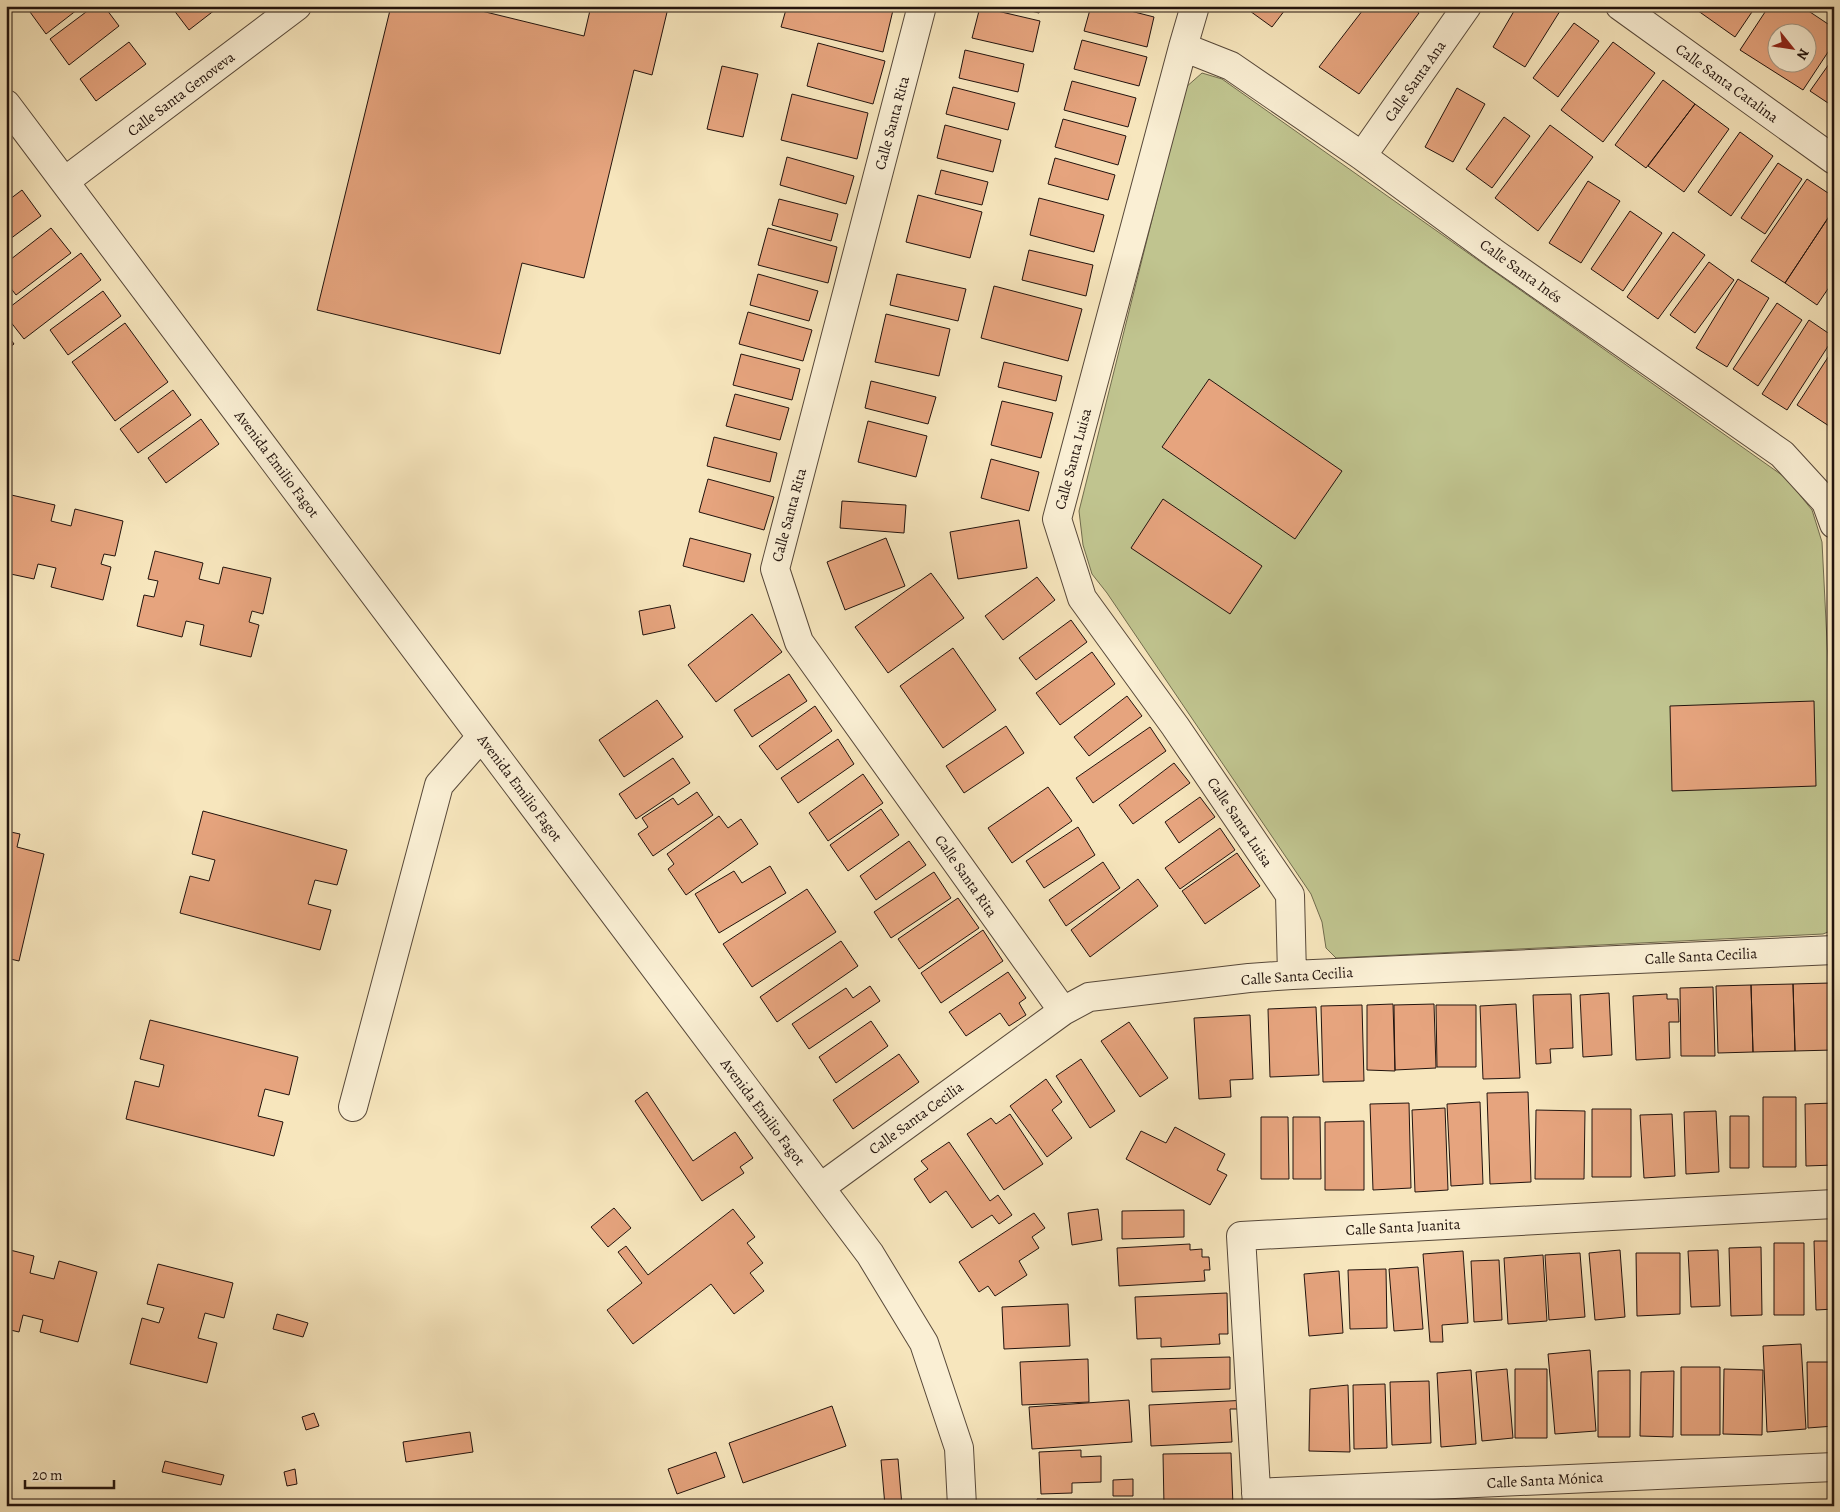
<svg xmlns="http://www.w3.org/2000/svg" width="1840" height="1512" font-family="Alegreya,serif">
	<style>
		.green { fill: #c0c48f; stroke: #716c4e }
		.building { fill: #e6a47e; stroke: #22130d; fill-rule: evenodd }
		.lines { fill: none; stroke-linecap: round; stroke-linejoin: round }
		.minor-casing { stroke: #574839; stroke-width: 30 }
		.minor { stroke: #faefd4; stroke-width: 28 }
		.labels { text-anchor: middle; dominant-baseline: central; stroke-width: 4.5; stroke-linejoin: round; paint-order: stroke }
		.street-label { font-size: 15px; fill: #22130d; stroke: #faefd4 }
	</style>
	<rect width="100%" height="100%" fill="#f7e6bd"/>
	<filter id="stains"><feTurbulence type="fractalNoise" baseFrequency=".004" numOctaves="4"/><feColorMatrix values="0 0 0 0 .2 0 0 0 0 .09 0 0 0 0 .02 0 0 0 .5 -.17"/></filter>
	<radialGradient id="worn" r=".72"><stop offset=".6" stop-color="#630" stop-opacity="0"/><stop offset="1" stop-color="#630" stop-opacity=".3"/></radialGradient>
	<path class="green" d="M1202 73 1222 79 1786 478 1812 510 1822 542 1834 780 1833 930 1823 934 1336 958 1326 948 1322 922 1311 894 1107 593 1092 574 1083 545 1079 511 1185 88Z"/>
	<path class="building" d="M37 6H82L46 34 30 12Z
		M94 6H104L119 26 69 65 50 39Z
		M176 6H220L189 30 173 9Z
		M391 6H461L584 36 591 6 668 8 652 75 634 70 584 278 522 263 500 354 317 310Z
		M787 6H894L883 52 781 27Z
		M1012 6H1041L1039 13Z
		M1091 6H1111L1154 17 1147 47 1084 31Z
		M1243 6H1288L1272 27Z
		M1366 6H1410L1419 13 1359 94 1319 67Z
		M1517 6H1552L1560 11 1525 67 1493 47Z
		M1695 6H1756L1735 37 1694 8Z
		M1769 6H1801L1834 28V43L1803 90 1740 50ZM1778 32H1808V62H1778Z
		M980 7 1040 21 1033 52 972 38Z
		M1574 23 1599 41 1558 97 1533 78Z
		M1082 40 1147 57 1139 86 1074 69Z
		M129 42 146 64 96 101 80 79Z
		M1613 42 1655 73 1603 142 1561 110Z
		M818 43 885 61 873 104 807 86Z
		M965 50 1024 64 1018 92 959 78Z
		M1834 57V107L1810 91Z
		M722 66 758 74 743 137 707 129Z
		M1663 80 1695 104 1646 168 1615 145Z
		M1072 81 1136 98 1128 127 1064 110Z
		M953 87 1015 103 1008 130 946 114Z
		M1457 88 1485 104 1453 162 1425 147Z
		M792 94 868 113 857 159 781 140Z
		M1695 104 1729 129 1684 192 1648 166Z
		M1504 117 1530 136 1492 188 1466 169Z
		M1063 119 1126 136 1118 165 1055 147Z
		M945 125 1001 140 993 172 937 158Z
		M1550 125 1593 157 1538 231 1495 198Z
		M1740 132 1773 156 1731 216 1698 192Z
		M787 157 854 176 846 204 780 185Z
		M1055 158 1115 175 1108 200 1048 184Z
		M1778 163 1802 179 1765 234 1741 218Z
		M941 170 988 182 982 205 935 194Z
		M1807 179 1834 197V209L1785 283 1751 261Z
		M1588 181 1620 201 1581 263 1549 243Z
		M22 190 41 216 6 242V202Z
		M918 195 982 212 970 258 906 242Z
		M1039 198 1104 215 1094 252 1030 235Z
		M779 199 838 214 831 241 772 225Z
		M1834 209V280L1817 305 1785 283Z
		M1630 211 1662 233 1623 291 1591 269Z
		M51 228 71 253 16 295 6 282V263Z
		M768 228 837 247 828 283 758 265Z
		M1673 232 1705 255 1658 319 1627 297Z
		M1029 250 1093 265 1086 296 1022 280Z
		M81 253 101 280 24 339 6 316V310Z
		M1709 262 1734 280 1695 333 1670 315Z
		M758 274 818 291 809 321 750 305Z
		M897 274 966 289 958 321 890 305Z
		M1738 279 1769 298 1727 367 1696 348Z
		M994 286 1082 309 1068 361 981 338Z
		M103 291 121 316 68 355 50 330Z
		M1777 303 1802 320 1758 386 1733 369Z
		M748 312 812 330 803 361 739 344Z
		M886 314 950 329 939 376 875 362Z
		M1809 320 1834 337 1787 410 1762 394Z
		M125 323 168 382 115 421 72 362Z
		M6 333 14 344 6 350Z
		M1834 348V418L1829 426 1797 405Z
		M741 354 800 369 792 400 733 385Z
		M1004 362 1062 376 1056 401 998 387Z
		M1209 379 1342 471 1295 539 1162 447Z
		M871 381 936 397 928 424 865 408Z
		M173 390 191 415 138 453 120 429Z
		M735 394 789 408 780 440 726 426Z
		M1002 401 1053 413 1041 458 991 445Z
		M201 419 219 444 166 483 148 458Z
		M868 421 927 436 916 477 858 462Z
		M714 437 777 453 770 482 707 466Z
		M991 459 1039 472 1029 511 981 498Z
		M708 479 774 497 764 530 699 512Z
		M7 494 55 505 51 521 71 526 75 509 123 521 115 556 104 554 101 564 111 567 103 600 51 587 56 568 38 564 34 579 6 573V539L10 524 6 523Z
		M1163 499 1262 566 1230 614 1131 548Z
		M842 501 906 505 904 533 840 528Z
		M1019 520 1027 568 958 579 950 532Z
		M690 538 751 554 744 582 683 566Z
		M886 538 905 586 845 610 827 562Z
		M155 551 203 563 199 579 219 584 223 567 271 578 263 614 252 611 249 622 259 625 251 657 200 645 204 625 186 621 182 637 137 626 144 595 154 597 158 581 148 579Z
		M931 573 964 618 888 673 855 627Z
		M1037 577 1055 600 1003 640 985 616Z
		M670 605 675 628 643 635 639 611Z
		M752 614 782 652 716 702 688 665Z
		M1071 620 1087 642 1036 680 1019 658Z
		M953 648 996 710 943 748 900 686Z
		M1092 652 1115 684 1060 725 1036 693Z
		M789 674 807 701 752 737 734 710Z
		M1127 696 1142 716 1089 756 1074 737Z
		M657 700 683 737 624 777 599 740Z
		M1814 701 1816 786 1672 791 1670 706Z
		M815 706 832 731 777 770 759 746Z
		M1006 726 1024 753 964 793 946 766Z
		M1150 727 1166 751 1093 803 1076 778Z
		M838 739 854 764 798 803 781 778Z
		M673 758 690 783 636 819 619 794Z
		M1174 763 1190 783 1133 824 1119 805Z
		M863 774 883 803 828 841 809 813Z
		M1048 787 1072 821 1012 863 988 828Z
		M697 792 713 815 653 856 638 834 648 827 642 818 673 798 678 805Z
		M1200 797 1215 817 1179 843 1165 822Z
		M881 809 899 835 848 871 830 845Z
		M203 811 347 850 337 885 315 880 308 904 331 910 320 950 180 913 190 876 209 881 215 860 192 854Z
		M719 816 728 828 741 819 758 844 686 895 668 869 674 864 667 854Z
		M1078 827 1095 855 1044 888 1026 861Z
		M1220 828 1235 850 1180 889 1165 868Z
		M6 831 20 834 17 847 44 854 19 961 6 958Z
		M909 841 926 865 876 900 860 876Z
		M1237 853 1260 886 1205 924 1182 891Z
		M1103 862 1120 888 1066 926 1049 900Z
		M770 866 786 893 719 933 695 894 734 871 742 883Z
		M934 872 951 898 891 938 874 912Z
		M1138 879 1158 906 1090 957 1071 930Z
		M807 889 836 932 752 987 723 944Z
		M958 898 979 928 919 969 898 939Z
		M983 930 1003 961 941 1003 921 973Z
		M841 941 858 966 777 1022 760 997Z
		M1008 972 1026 998 1019 1003 1026 1015 1009 1026 1000 1013 966 1036 949 1012Z
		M1830 983 1833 1050 1795 1051 1793 984Z
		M1830 983H1834L1833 1050Z
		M1793 984 1795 1051 1753 1052 1751 985Z
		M1751 985 1753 1052 1718 1053 1716 986Z
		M870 986 880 1001 809 1049 792 1024 846 988 853 998Z
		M1713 987 1715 1056H1681L1680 988Z
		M1609 993 1612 1055 1583 1057 1580 995Z
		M1571 994 1573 1048 1550 1049 1551 1063 1536 1064 1533 995Z
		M1667 994V999H1678L1679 1022H1669L1670 1058 1636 1060 1633 996Z
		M1393 1004 1395 1071 1367 1070V1005Z
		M1434 1004 1436 1068 1395 1070 1394 1005Z
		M1516 1004 1520 1078 1483 1079 1480 1006Z
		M1362 1005 1364 1081 1323 1082 1321 1006Z
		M1436 1005H1476V1067H1437Z
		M1316 1007 1319 1075 1270 1077 1268 1009Z
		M1250 1015 1253 1079 1230 1080 1231 1097 1199 1099 1194 1018Z
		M150 1020 298 1057 289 1095 265 1089 258 1116 283 1122 274 1156 126 1119 135 1081 159 1087 164 1065 140 1059Z
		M871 1021 888 1046 836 1083 819 1057Z
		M1129 1022 1168 1078 1140 1097 1101 1041Z
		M899 1054 919 1082 853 1129 833 1100Z
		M1081 1059 1115 1111 1090 1128 1056 1076Z
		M1046 1079 1062 1102 1052 1110 1072 1138 1047 1157 1010 1106Z
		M647 1092 693 1161 735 1132 753 1158 740 1167 744 1173 702 1201 635 1101Z
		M1528 1092 1531 1182 1490 1184 1487 1093Z
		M1763 1097H1796V1167H1763Z
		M1480 1102 1483 1184 1451 1186 1447 1104Z
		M1409 1103 1411 1188 1373 1190 1370 1104Z
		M1834 1103V1165L1806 1166 1805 1104Z
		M1445 1108 1448 1190 1415 1192 1412 1110Z
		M1592 1109H1631V1177H1592Z
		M1536 1110 1585 1111 1584 1179H1535Z
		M1716 1111 1719 1172 1686 1174 1684 1112Z
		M1010 1114 1043 1164 1004 1190 967 1134 991 1118 996 1124Z
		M1672 1114 1675 1176 1644 1178 1640 1115Z
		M1730 1116H1749V1168H1730Z
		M1261 1117H1288L1289 1179H1261Z
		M1293 1117H1320L1321 1179H1293Z
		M1364 1121V1190H1325V1122Z
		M1175 1127 1225 1154 1217 1170 1227 1175 1210 1205 1126 1159 1141 1131 1166 1143Z
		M949 1142 990 1201 998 1195 1012 1215 999 1224 992 1215 972 1228 946 1191 930 1203 914 1179 928 1169 921 1161Z
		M614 1208 631 1228 608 1247 591 1227Z
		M733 1209 755 1237 747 1243 763 1263 750 1273 764 1291 734 1314 711 1284 633 1344 607 1310 642 1283 618 1252 626 1246 648 1275Z
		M1098 1209 1102 1240 1072 1245 1068 1213Z
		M1184 1210V1237L1122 1239V1211Z
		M1034 1213 1045 1228 1032 1237 1039 1248 1019 1261 1027 1275 995 1296 988 1286 979 1292 959 1262Z
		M1814 1241H1834V1309L1816 1310Z
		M1774 1243H1804V1315H1774Z
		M1190 1244V1250L1202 1249V1257H1209L1210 1270H1204L1205 1281 1119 1286 1117 1248Z
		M1761 1247 1762 1315 1731 1316 1729 1248Z
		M6 1249 34 1256 30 1273 54 1279 59 1261 97 1272 78 1342 40 1332 43 1320 23 1315 19 1332 6 1329Z
		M1620 1250 1625 1317 1595 1320 1589 1253Z
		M1718 1250 1720 1306 1691 1307 1688 1251Z
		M1463 1251 1468 1323 1442 1325 1443 1342H1430L1423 1254Z
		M1580 1253 1585 1317 1549 1320 1545 1255Z
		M1636 1253H1680V1314L1637 1316Z
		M1543 1255 1547 1321 1508 1324 1504 1258Z
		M1499 1260 1502 1320 1474 1322 1471 1261Z
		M158 1264 233 1283 224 1318 205 1313 198 1338 217 1343 207 1383 130 1364 142 1318 159 1323 164 1308 147 1304Z
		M1418 1267 1423 1329 1394 1331 1389 1269Z
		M1386 1269 1387 1328 1350 1329 1348 1270Z
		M1339 1271 1343 1333 1309 1336 1304 1274Z
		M1227 1293 1228 1334H1219L1220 1344 1161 1347V1338L1137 1339 1135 1297Z
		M1068 1304 1070 1346 1004 1349 1002 1307Z
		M277 1314 308 1323 303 1337 273 1329Z
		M1801 1344 1806 1429 1767 1432 1763 1346Z
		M1590 1350 1596 1431 1555 1434 1548 1354Z
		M1230 1357V1389L1152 1392 1151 1359Z
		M1088 1359 1089 1402 1022 1405 1020 1362Z
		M1807 1362H1834V1426L1808 1428Z
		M1681 1367H1720V1435H1681Z
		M1507 1369 1513 1438 1482 1441 1476 1372Z
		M1515 1369H1547V1438H1515Z
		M1724 1369 1763 1370 1762 1435 1723 1434Z
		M1471 1370 1476 1444 1441 1447 1437 1373Z
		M1630 1370V1437H1598V1371Z
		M1674 1371 1673 1437 1640 1436 1641 1372Z
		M1429 1381 1431 1443 1392 1445 1390 1382Z
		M1385 1384 1387 1448 1354 1449 1353 1385Z
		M1348 1385 1350 1452 1309 1451 1310 1389Z
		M1129 1400 1132 1442 1032 1449 1029 1407Z
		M1248 1400 1249 1409H1230L1232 1442 1151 1446 1149 1405Z
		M832 1406 846 1446 743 1483 729 1443Z
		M314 1413 319 1426 306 1430 302 1417Z
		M470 1432 473 1452 406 1462 403 1442Z
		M1081 1450V1457L1101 1456V1482L1072 1483V1493L1041 1494 1039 1452Z
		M716 1452 725 1477 677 1494 668 1469Z
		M1231 1453 1233 1506H1164L1163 1454Z
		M898 1459 902 1506H885L881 1460Z
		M165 1461 224 1475 221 1485 162 1472Z
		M295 1469 297 1484 287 1486 284 1472Z
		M1133 1479V1496H1113V1480Z
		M1037 1499 1130 1500V1506H1037Z"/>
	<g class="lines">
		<g class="minor-casing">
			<path id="minor" d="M922 6 775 569 799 642 1063 1011
				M1195 6 1183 47 1057 519 1082 598 1175 726 1290 895 1292 975
				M1620 6 1834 160
				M1183 47 1231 66 1362 156 1497 255 1782 454 1826 502 1834 524
				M6 104 870 1254 924 1343 959 1448 962 1506
				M1362 156 1467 6
				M65 181 297 6
				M353 1107 439 785 481 737
				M821 1187 1063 1011 1089 997 1249 978 1292 975 1834 950
				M1256 1493 1834 1467
				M1257 1506 1241 1236 1834 1204"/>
		</g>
		<use href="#minor" class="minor"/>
	</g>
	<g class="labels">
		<g class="street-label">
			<text transform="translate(1415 81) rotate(-55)">Calle Santa Ana</text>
			<text transform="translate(1727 83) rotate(36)">Calle Santa Catalina</text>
			<text transform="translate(181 94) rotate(-37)">Calle Santa Genoveva</text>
			<text transform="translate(892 123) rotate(-75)">Calle Santa Rita</text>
			<text transform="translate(1521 271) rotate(36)">Calle Santa Inés</text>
			<text transform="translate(1073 459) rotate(-75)">Calle Santa Luisa</text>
			<text transform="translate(277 464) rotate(53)">Avenida Emilio Fagot</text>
			<text transform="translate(789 515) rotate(-75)">Calle Santa Rita</text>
			<text transform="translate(520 788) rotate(53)">Avenida Emilio Fagot</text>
			<text transform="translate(1240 822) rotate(56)">Calle Santa Luisa</text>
			<text transform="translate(966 876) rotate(55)">Calle Santa Rita</text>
			<text transform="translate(1701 956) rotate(-3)">Calle Santa Cecilia</text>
			<text transform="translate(1297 976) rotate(-4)">Calle Santa Cecilia</text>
			<text transform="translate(763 1112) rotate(53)">Avenida Emilio Fagot</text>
			<text transform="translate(916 1118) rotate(-36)">Calle Santa Cecilia</text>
			<text transform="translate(1403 1227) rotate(-3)">Calle Santa Juanita</text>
			<text transform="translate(1545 1480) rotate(-3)">Calle Santa Mónica</text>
		</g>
	</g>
	<rect width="1840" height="1512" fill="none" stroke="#f7e6bd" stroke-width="25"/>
	<rect x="8" y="8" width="1825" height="1497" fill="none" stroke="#22130d" stroke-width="2.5"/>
	<rect x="12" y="12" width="1815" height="1487" fill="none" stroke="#22130d"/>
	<g transform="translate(1792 48) rotate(120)"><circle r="24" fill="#faefd4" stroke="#a49784"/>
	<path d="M0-4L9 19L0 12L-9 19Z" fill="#8f2418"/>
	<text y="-8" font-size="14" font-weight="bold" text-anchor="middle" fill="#22130d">N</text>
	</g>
	<path d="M25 1480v8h89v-8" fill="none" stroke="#22130d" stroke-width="2.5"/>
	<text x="32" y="1480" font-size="15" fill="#22130d" stroke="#faefd4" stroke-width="4" paint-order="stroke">20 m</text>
	<rect width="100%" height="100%" filter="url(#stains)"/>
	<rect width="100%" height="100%" fill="url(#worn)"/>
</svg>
